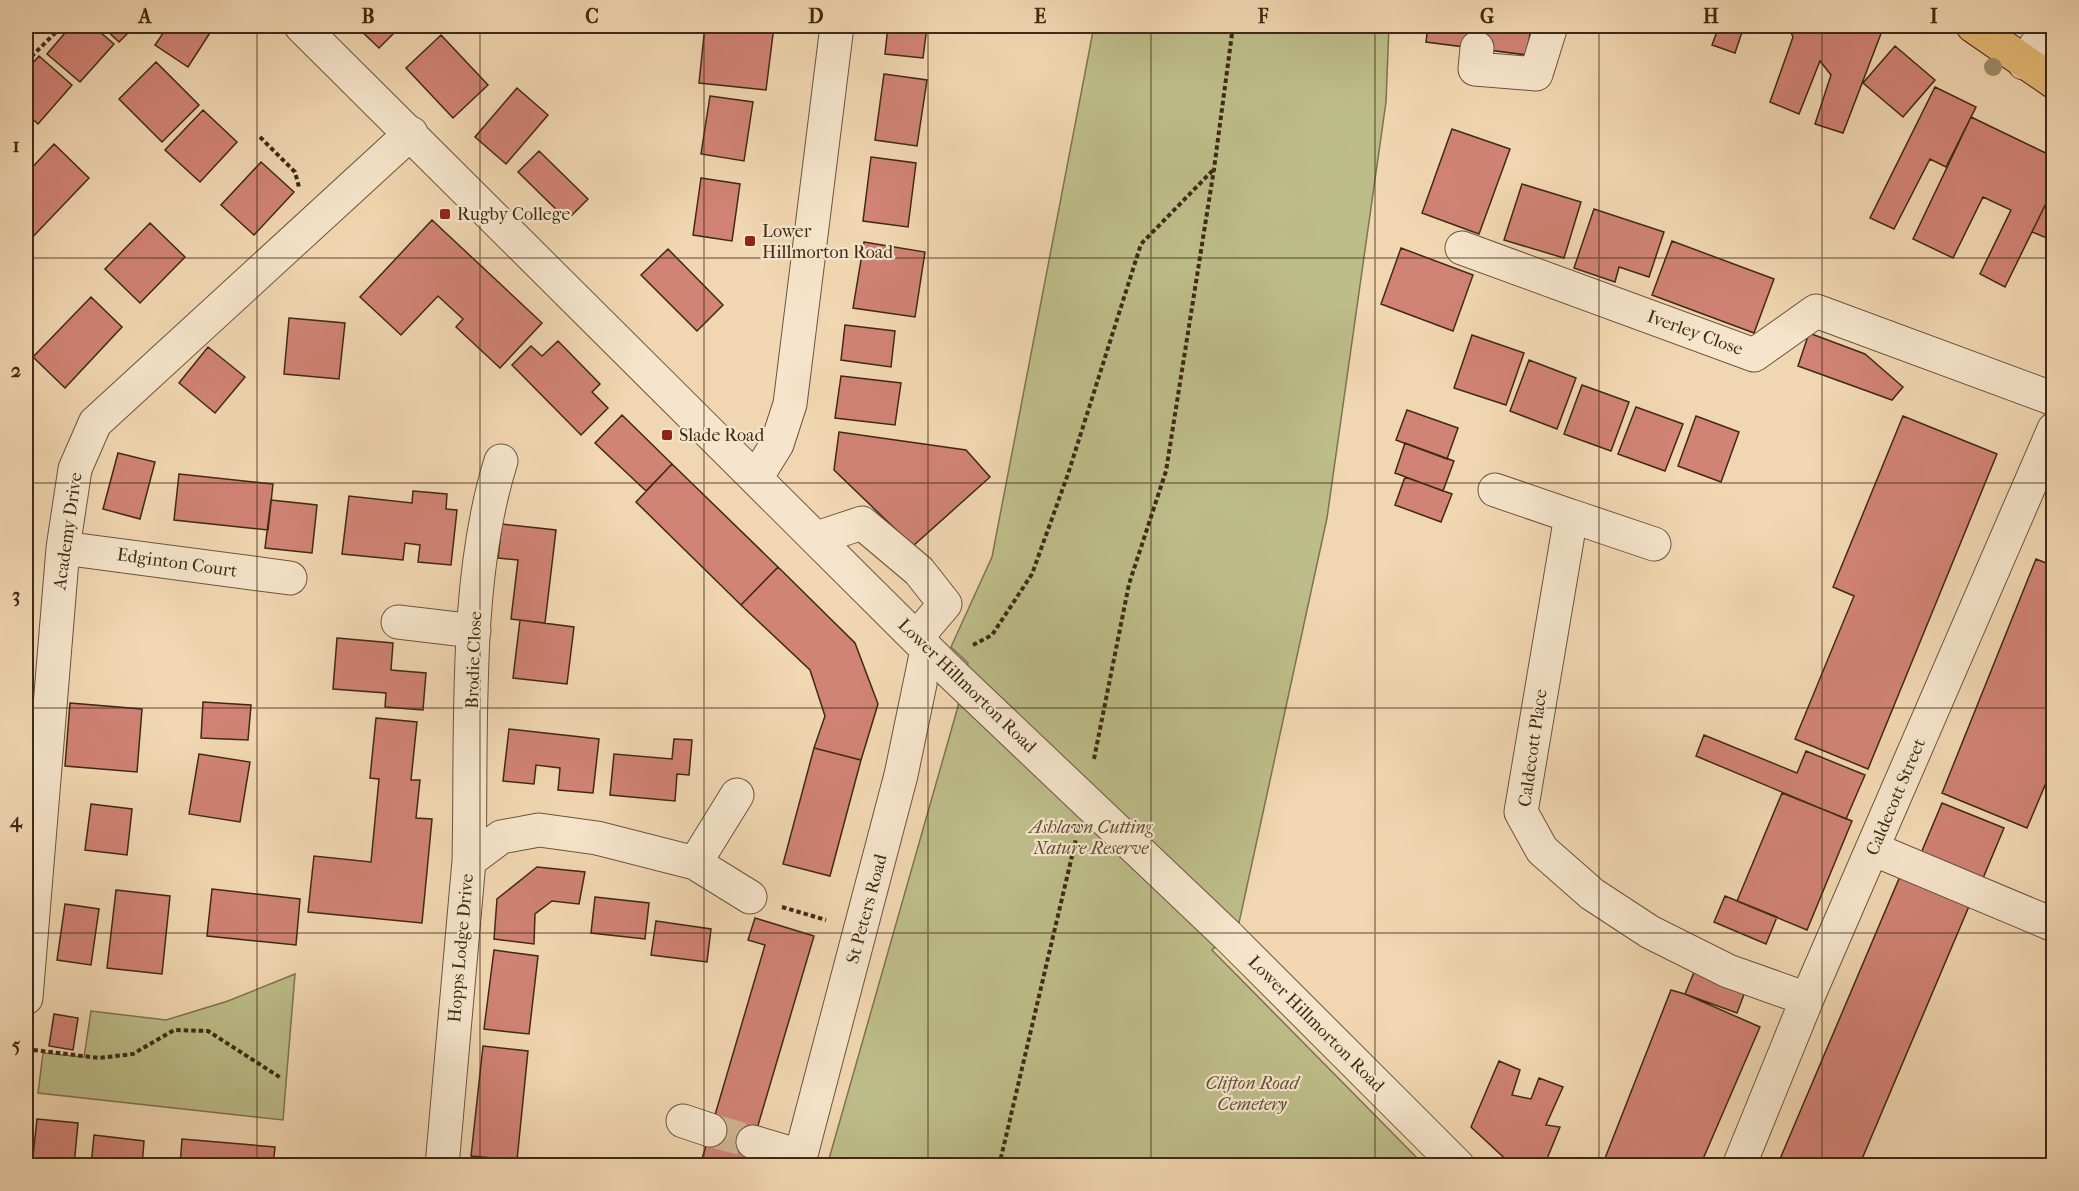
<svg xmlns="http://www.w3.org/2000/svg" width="2079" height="1191" font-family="'IM FELL French Canon',serif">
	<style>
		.green { fill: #bdbd89; stroke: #7e7350; stroke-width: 1.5 }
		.building { fill: #d18375; stroke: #3f2916; stroke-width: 1.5 }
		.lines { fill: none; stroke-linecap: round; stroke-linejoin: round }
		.minor-tunnel { stroke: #cdb492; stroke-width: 33; stroke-dasharray: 33 16; stroke-linecap: butt }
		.minor-casing { stroke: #6c543d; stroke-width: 35 }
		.highway-casing { stroke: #3f2916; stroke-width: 35 }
		.path { stroke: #3f2916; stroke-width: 4; stroke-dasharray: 4.5 3; stroke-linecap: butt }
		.minor { stroke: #f6e5cc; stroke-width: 33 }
		.highway { stroke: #e8bc78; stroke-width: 33 }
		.minor-bridge-casing { stroke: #6c543d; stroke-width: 35; stroke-linecap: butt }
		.minor-bridge { stroke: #f6e5cc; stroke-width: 33 }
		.tree { fill: #a08c6c }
		.grid { fill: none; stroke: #3f2916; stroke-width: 1.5; stroke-opacity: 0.55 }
		.poi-dot { fill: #8f2418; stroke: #f6e5cc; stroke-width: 2 }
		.labels { text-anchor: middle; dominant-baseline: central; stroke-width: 4.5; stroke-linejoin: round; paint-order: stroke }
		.poi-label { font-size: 18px; fill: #3f2916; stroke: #f6e5cc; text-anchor: start }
		.street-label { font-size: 18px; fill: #3f2916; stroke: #f6e5cc }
		.park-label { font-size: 18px; font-style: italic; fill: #5e4e33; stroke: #f6e5cc }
		.neatline { fill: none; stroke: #3f2916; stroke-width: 2 }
		.grid-label { font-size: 20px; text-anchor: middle; font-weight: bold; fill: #3f2916 }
	</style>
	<rect width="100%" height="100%" fill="#f1d7b1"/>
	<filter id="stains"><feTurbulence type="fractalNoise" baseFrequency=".00333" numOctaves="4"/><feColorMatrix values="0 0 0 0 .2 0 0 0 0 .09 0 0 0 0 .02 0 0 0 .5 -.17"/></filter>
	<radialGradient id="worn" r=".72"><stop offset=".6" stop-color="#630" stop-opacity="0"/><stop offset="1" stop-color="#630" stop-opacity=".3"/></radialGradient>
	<path class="green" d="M1094 26H1389L1386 102 1327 518 1239 923 1212 950 1424 1165 827 1166 957 710 968 663 951 647 992 557Z
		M295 974 283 1120 38 1093 43 1053 84 1057 91 1011 166 1020 228 1001Z"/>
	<path class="building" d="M71 26H93L114 44 80 82 47 54Z
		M102 26H135L119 42Z
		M168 26H208L213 28 188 67 155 45Z
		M356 26H401L379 48Z
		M705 26H774L766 90 699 83Z
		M888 26H927L923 58 885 54Z
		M1428 26H1531L1527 55 1426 42Z
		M1719 26H1744L1735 53 1712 45Z
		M1788 26H1876L1882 31 1843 133 1815 124 1831 75 1820 61 1799 114 1770 102 1793 37Z
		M441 35 488 85 453 118 406 68Z
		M1895 46 1935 80 1903 117 1863 83Z
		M39 56 72 85 38 124 26 113V71Z
		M156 62 199 105 162 142 119 99Z
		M884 74 927 80 917 146 875 140Z
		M1935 87 1976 107 1946 167 1930 159 1894 229 1870 218Z
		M517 88 548 115 506 164 475 137Z
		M710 96 753 102 744 161 701 154Z
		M203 110 237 142 200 182 165 150Z
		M1971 117 2054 157V187L2005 287 1980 274 2011 210 1983 197 1953 258 1913 239Z
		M1452 129 1510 149 1479 234 1422 213Z
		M54 144 89 178 26 244V174Z
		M539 151 588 199 567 220 518 172Z
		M871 157 916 163 908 227 863 221Z
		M261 162 294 192 254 235 221 205Z
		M701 178 740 184 732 241 693 235Z
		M1522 184 1581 202 1564 258 1504 240Z
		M2054 187V241L2032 232Z
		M1594 209 1664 232 1649 277 1619 267 1615 282 1574 268Z
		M432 220 542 323 500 368 456 327 463 319 438 296 401 335 360 297Z
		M150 223 185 257 140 303 105 269Z
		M1672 241 1774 279 1754 333 1652 295Z
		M864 242 925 252 915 317 853 308Z
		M1401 248 1473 275 1453 331 1381 304Z
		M668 249 723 305 697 331 641 275Z
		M91 297 122 327 65 388 33 357Z
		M289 318 345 323 339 379 284 374Z
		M845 325 895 331 891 367 841 360Z
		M1809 333 1865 354 1903 387 1892 400 1798 366Z
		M1472 335 1524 353 1506 405 1454 388Z
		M558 341 600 384 592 392 608 408 581 435 512 365 531 346 542 356Z
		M208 347 245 377 215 413 179 383Z
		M1529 360 1576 378 1557 429 1510 411Z
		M841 376 901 383 895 425 835 418Z
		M1582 385 1629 402 1611 451 1564 434Z
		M1636 407 1683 424 1665 471 1618 454Z
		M1407 410 1458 428 1447 459 1396 440Z
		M622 415 672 464 646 491 595 443Z
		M1696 416 1739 432 1721 482 1678 466Z
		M1903 416 1997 454 1868 769 1795 739 1854 596 1833 587Z
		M839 432 966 450 990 477 913 546 834 470Z
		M1405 443 1454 461 1443 491 1395 473Z
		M118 453 155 462 140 519 103 509Z
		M672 464 778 567 741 605 636 502Z
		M179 474 273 484 268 530 174 520Z
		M1405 477 1452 494 1441 522 1395 505Z
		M413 491 447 494 446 509 457 510 451 565 418 562 420 545 405 543 403 560 342 554 349 496 412 503Z
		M271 500 317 505 312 553 265 548Z
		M502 524 556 530 545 623 511 619 518 560 498 558Z
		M2036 559 2054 566V764L2027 828 1942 793Z
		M778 567 855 643 878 704 861 760 814 748 825 716 810 670 741 605Z
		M520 620 574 627 567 684 513 678Z
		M337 638 393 643 391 670 426 673 423 710 385 707 386 693 333 689Z
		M203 702 251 705 248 740 201 738Z
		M70 703 142 709 137 772 65 766Z
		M376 718 417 722 411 780H420L416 818 432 819 422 923 308 912 314 856 371 862 379 779 370 778Z
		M509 729 599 739 593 793 558 790 560 768 536 765 534 784 503 781Z
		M1704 735 1797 773 1806 751 1865 775 1846 819 1696 756Z
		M674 739 692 740 689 775 677 774 675 801 610 795 614 754 672 759Z
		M814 748 861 760 830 876 783 864Z
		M199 754 250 762 240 822 189 814Z
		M1782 793 1852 821 1807 930 1737 901Z
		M1942 803 2004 828 1981 883 1919 858Z
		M91 804 132 809 127 855 85 850Z
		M537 867 585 872 579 904 552 901 535 914 534 944 494 939 497 899Z
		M1901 874 1970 904 1859 1166H1777Z
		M212 889 300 899 296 945 207 936Z
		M116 890 170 896 162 974 107 968Z
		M1725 896 1777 917 1766 944 1714 922Z
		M595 897 649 903 645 939 591 933Z
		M65 904 99 909 91 965 57 960Z
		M755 918 814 936 746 1166H700L765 945 748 940Z
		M656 921 711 929 707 962 651 955Z
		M494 950 538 956 529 1034 484 1029Z
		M1695 970 1746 989 1737 1013 1685 994Z
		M1671 990 1685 994 1760 1027 1700 1166H1602Z
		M54 1014 78 1018 73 1050 49 1046Z
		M483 1046 528 1051 517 1160 471 1156Z
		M1499 1061 1520 1070 1512 1095 1531 1099 1539 1078 1563 1087 1546 1125 1560 1127 1544 1166H1513L1471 1127Z
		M37 1119 78 1123 74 1166H32Z
		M94 1135 144 1141 142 1166H91Z
		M182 1139 275 1147 273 1166H180Z"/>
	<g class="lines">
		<path class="minor-tunnel" d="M710 1130 753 1142"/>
		<g class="minor-casing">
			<path id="minor" d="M301 26 948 670
				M1477 48 1475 69 1536 74 1551 26
				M2024 63 2049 26
				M1462 248 1754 355 1816 311 2054 399
				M756 478 777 444 790 404 837 26
				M1495 490 1571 516 1521 812 1542 850 1592 894 1650 932 1728 971 1807 999
				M1571 516 1654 544
				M817 538 862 523 919 571 945 604 916 638
				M63 548 290 578
				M398 622 474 631
				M1873 849 2054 925
				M469 861C472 735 463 581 501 461
				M695 863 737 795
				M1228 936 1458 1166
				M26 998 63 548 75 469 95 423 411 133
				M683 1121 710 1130
				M753 1142 800 1156
				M442 1166 469 861 501 837 539 830 597 838 695 863 750 897
				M798 1166 901 775 927 650
				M1739 1166 1807 999 2054 429"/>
		</g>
		<g class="highway-casing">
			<path id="highway" d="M1973 26 2054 82"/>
		</g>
		<path class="path" d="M26 62 62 26
			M260 137 295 172 299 187
			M973 645 992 635 1032 574 1068 474 1141 244 1214 169
			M1094 759 1129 584 1166 471 1214 169 1233 26
			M782 907 826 920
			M26 1049 99 1058 133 1054 174 1030 208 1031 281 1078
			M999 1166 1076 839"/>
		<use href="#minor" class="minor"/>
		<use href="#highway" class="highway"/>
		<g class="minor-bridge-casing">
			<path id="minor-bridge" d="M948 670 1228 936"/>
		</g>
		<use href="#minor-bridge" class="minor-bridge"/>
	</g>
	<circle class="tree" cx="1993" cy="67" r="9"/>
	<path class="grid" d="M257 26V1166M480 26V1166M704 26V1166M928 26V1166M1151 26V1166M1375 26V1166M1599 26V1166M1822 26V1166M26 258H2054M26 483H2054M26 708H2054M26 933H2054"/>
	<g class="poi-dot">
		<rect x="439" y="208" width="12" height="12" rx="3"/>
		<rect x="744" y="235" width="12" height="12" rx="3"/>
		<rect x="661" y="429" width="12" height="12" rx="3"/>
	</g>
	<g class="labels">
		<g class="poi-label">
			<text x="457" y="214">Rugby College</text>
			<text x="762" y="231">Lower<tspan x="762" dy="21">Hillmorton Road</tspan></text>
			<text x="679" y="435">Slade Road</text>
		</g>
		<g class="street-label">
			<text transform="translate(1695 333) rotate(20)">Iverley Close</text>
			<text transform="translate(68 531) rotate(-82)">Academy Drive</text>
			<text transform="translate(177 563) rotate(8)">Edginton Court</text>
			<text transform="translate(474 660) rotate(-88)">Brodie Close</text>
			<text transform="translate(967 686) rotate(44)">Lower Hillmorton Road</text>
			<text transform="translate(1533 748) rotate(-82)">Caldecott Place</text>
			<text transform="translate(1896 797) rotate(-67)">Caldecott Street</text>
			<text transform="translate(867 909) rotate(-75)">St Peters Road</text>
			<text transform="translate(461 948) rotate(-85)">Hopps Lodge Drive</text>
			<text transform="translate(1316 1024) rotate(45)">Lower Hillmorton Road</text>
		</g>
		<g class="park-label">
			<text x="1091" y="827">Ashlawn Cutting<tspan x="1091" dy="21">Nature Reserve</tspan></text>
			<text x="1252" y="1083">Clifton Road<tspan x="1252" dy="21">Cemetery</tspan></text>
		</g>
	</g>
	<rect width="2079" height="1191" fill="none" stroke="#f1d7b1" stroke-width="66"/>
	<rect x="33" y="33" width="2013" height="1125" class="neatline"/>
	<g class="grid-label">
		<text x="145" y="23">A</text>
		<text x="368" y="23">B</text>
		<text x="592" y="23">C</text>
		<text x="816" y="23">D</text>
		<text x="1040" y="23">E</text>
		<text x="1263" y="23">F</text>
		<text x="1487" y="23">G</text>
		<text x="1711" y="23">H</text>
		<text x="1934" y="23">I</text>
		<text x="16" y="152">1</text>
		<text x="16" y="377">2</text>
		<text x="16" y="602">3</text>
		<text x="16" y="827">4</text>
		<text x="16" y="1052">5</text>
	</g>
	<rect width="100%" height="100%" filter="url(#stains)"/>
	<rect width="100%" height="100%" fill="url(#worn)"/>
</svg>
